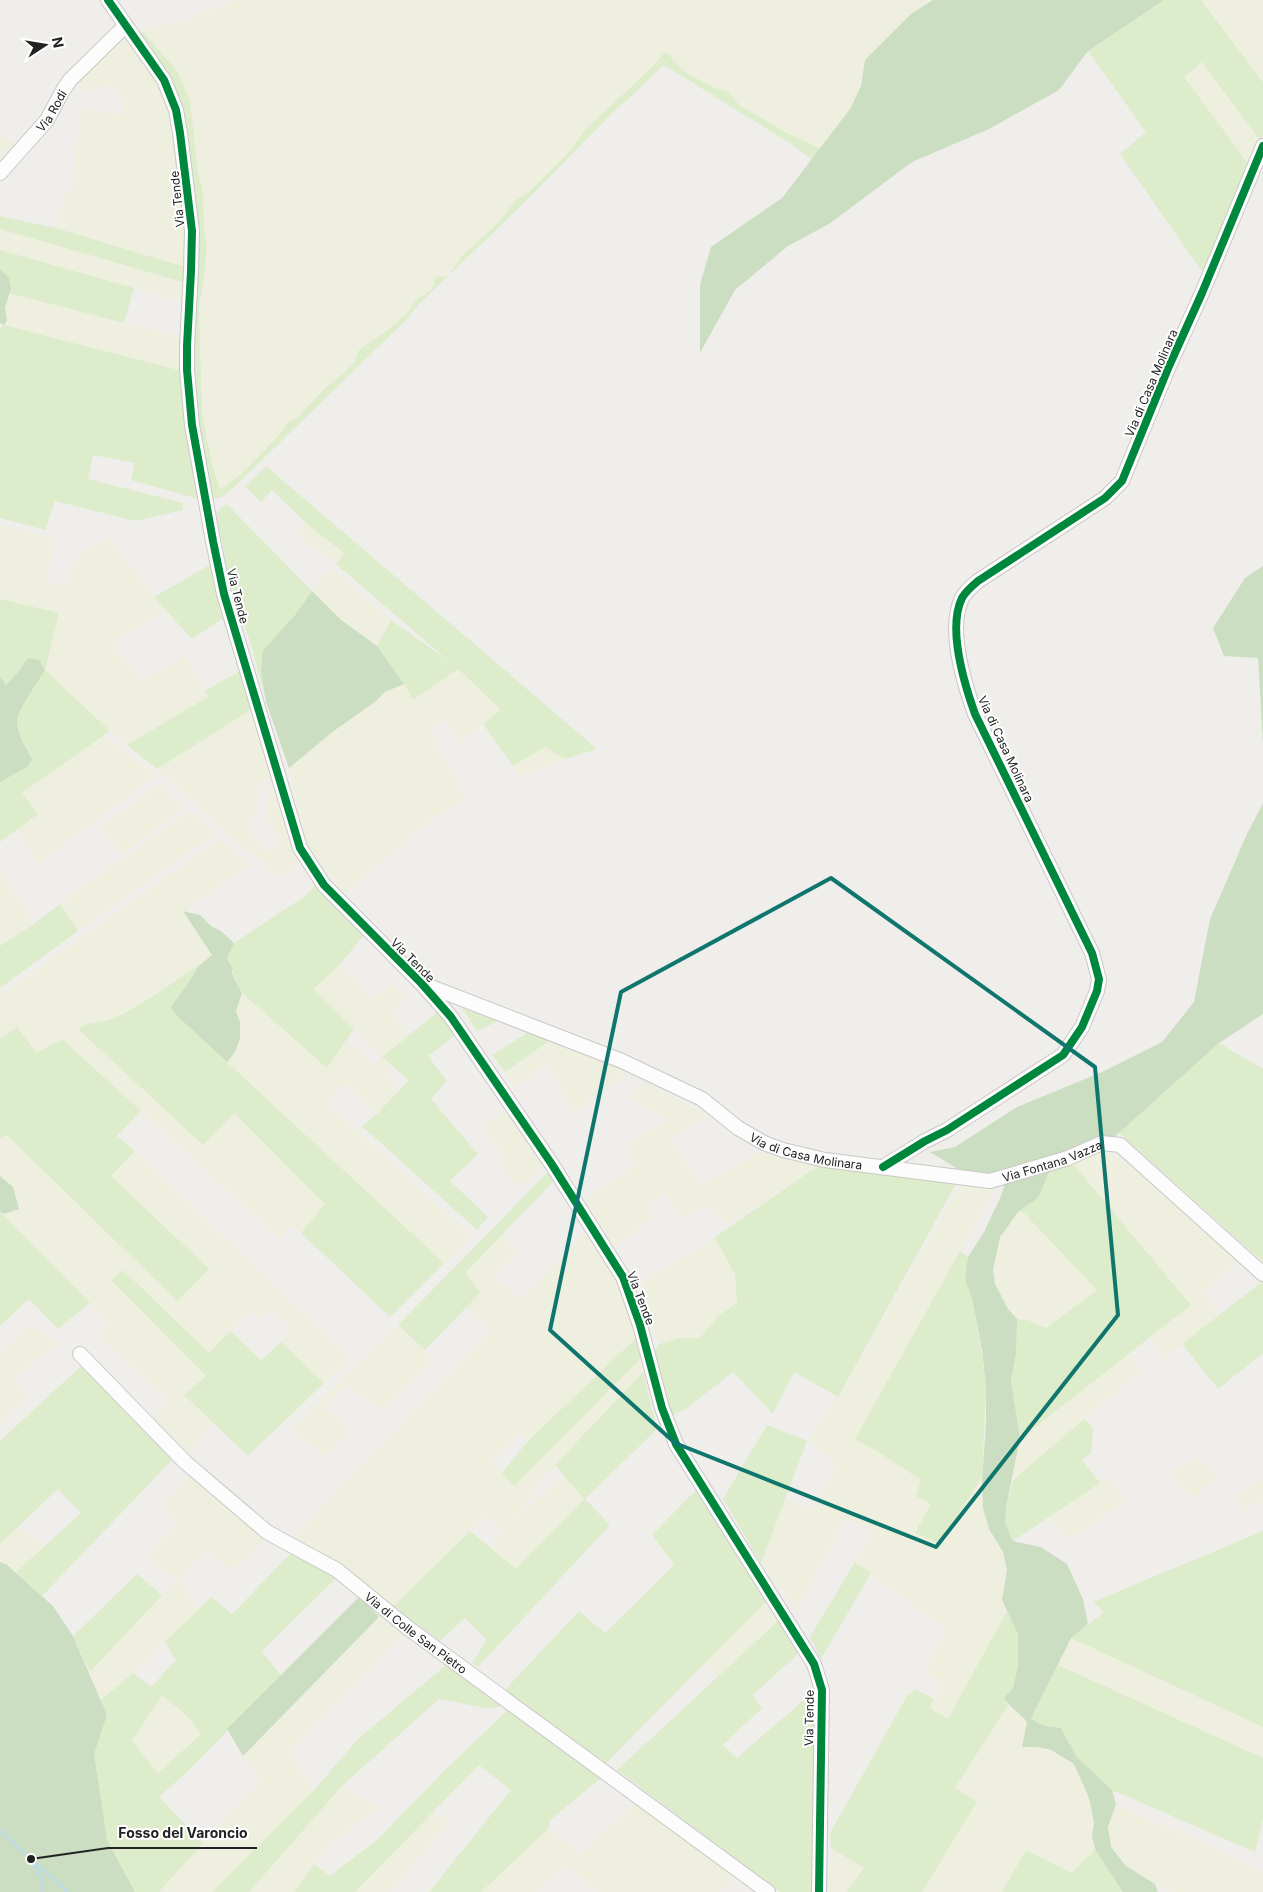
<svg xmlns="http://www.w3.org/2000/svg" width="1263" height="1892" font-family="Inter,sans-serif">
	<style>
		.farmland { fill: #efefdf }
		.grass { fill: #ddeccb; fill-rule: evenodd }
		.forest { fill: #cbdec1 }
		.lines { fill: none; stroke-linecap: round; stroke-linejoin: round }
		.stream { stroke: #bfdbe3; stroke-width: 3 }
		.minor-casing { stroke: #c9c8c7; stroke-width: 16 }
		.minor { stroke: #fdfcfc; stroke-width: 14 }
		.cycleway-casing { stroke: #fff; stroke-width: 11 }
		.cycleway { stroke: #00873e; stroke-width: 8 }
		.marked { fill: none; stroke: #0f766e; stroke-width: 4; stroke-linejoin: round }
		.labels { text-anchor: middle; dominant-baseline: central; stroke-width: 4; stroke-linejoin: round; paint-order: stroke }
		.street-label { font-size: 12px; fill: #222; stroke: #fff }
		.leader { fill: none; stroke: #222; stroke-width: 2 }
		.callout-dot { fill: #222; stroke: #fff; stroke-width: 2 }
		.callout-label { font-size: 14px; text-anchor: middle; font-weight: bold; fill: #222; stroke: #fff; stroke-width: 4; stroke-linejoin: round; paint-order: stroke }
	</style>
	<rect width="100%" height="100%" fill="#f0eeeb"/>
	<path class="farmland" d="M233 0H933L911 14 866 60 861 86 850 109 821 149 787 133 739 105 734 100 715 88 686 73 672 59 668 53H664L650 69 585 130 569 152 530 191 515 201 496 225 449 275 444 277 439 276 434 278 432 289 414 302 409 311 389 329 356 353 354 363 345 372 324 389 298 417 281 430 278 436 241 474 220 491 212 464 202 415 199 309 205 269 207 245 204 229 203 194 197 166 190 100 144 33 140 31 191 19Z
		M1201 0H1263V82Z
		M125 41 128 43 152 72 169 99 177 148 186 244 185 267 56 228 65 192 73 193 80 110 123 115V104L119 91 114 87 102 86 83 93 79 81 119 42Z
		M1202 62 1260 141 1250 166 1184 77Z
		M0 134 19 144 0 166Z
		M0 229 186 283 184 302 0 250Z
		M9 293 183 338 182 371 4 325 0 329V323L4 325 7 321 5 308Z
		M306 523 344 553 336 564 297 534Z
		M0 524 54 538 47 582 66 585 79 553 109 538 164 610 112 643 141 683 185 654 208 697 127 745 97 720 45 670 58 613 0 599Z
		M330 568 391 620 377 646 340 619 312 591Z
		M457 669 501 710 461 741 444 718 429 730 465 799 422 826 344 894 307 844 289 768 335 730 375 702 385 692 404 684 413 700Z
		M252 709 272 775 257 785 256 814 245 821 263 853 279 843 268 820 267 799 271 788H276L302 861 281 878 225 831 157 769Z
		M103 735 155 776 37 864 17 830 38 814 22 793Z
		M545 747 565 759 519 776 513 766Z
		M161 784 182 808 123 853 101 828Z
		M189 811 214 834 78 931 60 904Z
		M220 839 248 865 183 911 213 955 135 1007 112 1019 84 1025 203 1144 233 1113 326 1204 301 1233 291 1227 279 1238 63 1039 35 1053 17 1027 0 1039V996Z
		M0 872 34 924 0 946Z
		M340 964 373 1000 393 982 406 998 392 1013 409 1037 383 1057 393 1067 384 1074 398 1090 378 1113 345 1083 327 1104 472 1237 444 1263 227 1062 235 1052 240 1022 236 1011 242 993 327 1067 348 1040 373 1065 382 1057 314 990Z
		M549 1041 629 1071 574 1111 547 1063 514 1087 505 1072Z
		M646 1083 707 1115 670 1140 701 1186 759 1152 818 1166 727 1225 711 1205 683 1216 663 1192 649 1206 653 1216 615 1247 586 1199 637 1164 626 1145 667 1121 631 1096Z
		M506 1108 543 1166 520 1187 499 1166 506 1159 483 1128Z
		M7 1135 177 1301 209 1269 111 1176 135 1151 349 1358 324 1383 281 1342 292 1329 270 1308 259 1319 250 1311 209 1353 122 1270 112 1280 206 1376 184 1395 213 1423 186 1452 153 1418 169 1401 99 1336 110 1323 4 1214 19 1208 13 1187 0 1176V1138Z
		M1104 1150 1135 1169 1238 1261 1204 1293 1219 1315 1165 1357 1150 1337 1191 1304 1068 1158Z
		M961 1185 996 1187 856 1439 880 1453 921 1481 931 1504 940 1544 982 1476 989 1529 1003 1552 1007 1570 1002 1600 1007 1611 948 1720 930 1708 942 1683 923 1673 947 1631 855 1562 874 1529 845 1519 797 1611 761 1563 785 1499 813 1510 837 1463 807 1441 838 1397Z
		M1019 1211 1025 1214 1097 1290 1046 1329 1028 1320 1017 1319 1008 1309 995 1284 993 1270 999 1237Z
		M587 1232 624 1295 635 1339 590 1388 528 1441 520 1433 491 1460 514 1486 641 1358 643 1372 531 1491 535 1494 507 1526 564 1476 584 1499 516 1570 491 1548 502 1530 484 1516 393 1607 329 1557 294 1536 491 1331 466 1307 480 1293 465 1273 501 1236 518 1253 493 1276 521 1300Z
		M715 1237 735 1275 737 1303 718 1316 700 1338H680L659 1344 640 1285Z
		M33 1324 57 1344 13 1378 26 1398 0 1422V1353Z
		M398 1325 433 1360 381 1411 345 1384 324 1407 349 1429 326 1456 292 1429Z
		M1128 1354 1142 1369 1013 1480 1020 1439Z
		M1197 1457 1218 1478 1192 1499 1172 1473Z
		M188 1475 266 1538 231 1571 208 1550 176 1579 199 1608 133 1673 101 1700 90 1672 176 1580 146 1555 178 1523 163 1506Z
		M1108 1476 1125 1502 1069 1539 1050 1518Z
		M1263 1479V1500L1245 1509 1237 1494Z
		M18 1527 44 1547 16 1572 6 1564 0 1562V1544Z
		M767 1601 779 1620 719 1676 706 1663Z
		M379 1617 403 1634 288 1752 313 1791 212 1892H159L261 1780 243 1756Z
		M1071 1638 1263 1727V1758L1058 1665Z
		M162 1695 187 1716 201 1735 158 1773 132 1741Z
		M1008 1705 1020 1713 1027 1722 1022 1747H1038L1051 1750 1074 1764 1089 1798 1094 1822 1092 1836 1095 1849 1072 1873 1026 1850 1002 1892H922L977 1802 954 1788Z
		M342 1786 379 1809 329 1843 295 1892H249Z
		M636 1802 736 1876 720 1892H602L564 1867 536 1892H481L548 1829 581 1854Z
		M1116 1804 1263 1872V1892H1172L1155 1884 1126 1866 1111 1847 1108 1827Z
		M431 1813 451 1820 389 1892H355Z
		M831 1848 864 1868 847 1892H829Z"/>
	<path class="grass" d="M1164 0H1201L1263 82V135L1260 141 1202 62 1184 77 1250 166 1205 276 1120 154 1146 132 1088 51Z
		M140 31 144 33 177 71 190 100 197 166 203 194 204 229 207 245 205 269 199 309 202 415 212 464 220 490 241 474 278 436 287 423 298 417 324 389 345 372 354 363 359 350 389 329 409 311 414 302 432 289 436 276 444 277 449 275 461 257 496 225 515 201 530 191 569 152 585 130 650 69 664 53H668L672 59 686 73 715 88 729 92 739 105 787 133 821 149 812 160 791 144 664 65 624 103 620 105 526 201 419 304 404 322 232 489 222 497 212 499 196 417 182 108 175 87 137 34Z
		M0 216 56 228 185 267 186 283 0 229Z
		M0 250 134 288 124 323 9 293C13 282 8 277 0 269Z
		M4 325 182 371 188 441 199 499 131 480 135 463 93 455 88 479 183 503V510L135 521 55 501 45 530 0 518V329Z
		M266 466 597 749 565 759 545 747 513 766 483 724 501 710 458 669 413 700 404 684 377 646 391 620 450 662 336 564 344 553 306 523 272 490 261 502 245 487Z
		M227 504 312 591 295 615 261 670 266 702 252 648 229 578 216 512Z
		M213 563 225 617 192 639 154 597Z
		M0 599 59 613 45 670 110 731 22 793 38 814 0 842V782L32 759 19 732 16 719 26 699 28 658 17 673 6 685 0 676Z
		M241 670 252 709 157 769 127 745 208 697 205 691Z
		M316 884 368 930 340 964 314 989 354 1029 327 1068 242 993 233 977V969L227 959 234 943 305 896Z
		M60 904 78 931 0 988V946L34 924Z
		M213 955 198 967 189 982 171 1007 175 1014 444 1263 390 1317 301 1233 325 1204 234 1113 203 1145 78 1029C89 1021 103 1023 115 1018 150 1000 181 977 213 955Z
		M462 1008 498 1021 477 1031Z
		M439 1011 457 1034 428 1056 447 1081 431 1099 478 1154 450 1181 488 1217 477 1230 362 1126 378 1113 409 1080 382 1057Z
		M17 1027 36 1053 62 1039 141 1111 117 1136 135 1151 111 1176 209 1269 177 1301 7 1135 0 1138V1039Z
		M527 1033 549 1041 505 1072 492 1055Z
		M1219 1043 1263 1069V1262L1119 1133Z
		M1068 1158 1191 1305 1020 1439 1011 1380 1016 1353 1017 1319 1028 1320 1046 1328 1097 1290 1025 1214 1019 1211 1038 1198 1053 1163Z
		M818 1166 956 1184 838 1397 794 1372 773 1414 733 1372 686 1409 669 1416 661 1391 655 1351 659 1344 680 1338H700L718 1316 737 1303 735 1275 715 1237Z
		M548 1172 554 1181 465 1273 480 1293 425 1350 398 1325Z
		M0 1211 90 1303 58 1329 29 1299 0 1326Z
		M960 1251 968 1257 965 1280 972 1298 982 1355 986 1390 982 1476 940 1544 915 1533 931 1504 916 1496 921 1480 880 1453 855 1439Z
		M123 1270 209 1353 230 1331 261 1360 281 1342 324 1383 248 1456 184 1395 206 1376 111 1280Z
		M1263 1281V1353L1218 1389 1182 1344Z
		M635 1339 641 1358 514 1486 502 1473 528 1441Z
		M82 1365 172 1460 42 1596 16 1572 81 1513 58 1489 0 1544V1441Z
		M643 1372 657 1429 585 1499 610 1525 478 1667 472 1663 487 1640 465 1618 440 1641 393 1607 470 1531 516 1569 584 1499 555 1465Z
		M1084 1419 1093 1428 1091 1453 1082 1460 1100 1483 1013 1541 1005 1524 1006 1507 1013 1480Z
		M767 1425 807 1441 761 1563 723 1499Z
		M698 1488 767 1601 606 1763 505 1690 579 1611 605 1633 674 1565 652 1535Z
		M1263 1531V1727L1071 1638 1104 1612 1093 1602Z
		M290 1554 318 1566 337 1577 262 1651 281 1676 191 1768 159 1797 203 1843 159 1892H135L107 1840 100 1797 94 1754 107 1715 101 1700 133 1673 151 1687 176 1660 165 1642 211 1597 232 1614ZM162 1695 187 1716 201 1734 158 1773 132 1741Z
		M855 1562 871 1573 821 1659 810 1637Z
		M137 1574 162 1595 90 1672 73 1636Z
		M1007 1611 1018 1634 1019 1650 1018 1666 1013 1688 1004 1698 1008 1705 955 1788 977 1802 922 1892H847L864 1868 831 1848 830 1833 907 1696 915 1689 934 1699 930 1708 948 1719Z
		M779 1620 799 1653 753 1695 762 1708 723 1745 737 1758 814 1691V1892H780L617 1770Z
		M446 1665 504 1705 491 1709 439 1699 342 1786 249 1892H212L313 1791 358 1739Z
		M1058 1665 1263 1758V1820L1255 1852 1112 1790 1076 1756 1061 1728 1045 1726 1031 1719Z
		M510 1708 601 1778 550 1820 548 1829 481 1892H429L511 1790 479 1765 355 1892H295L314 1864 330 1876 378 1839 444 1771Z
		M1095 1849 1122 1889 1120 1892H1002L1026 1850 1072 1873Z"/>
	<path class="forest" d="M933 0H1164L1088 51 1059 90 989 129 912 162 829 224 788 246 735 290 700 353V285L711 247 782 198 850 109 861 86 865 60 911 14Z
		M0 269 9 278 11 288 5 308 7 321 4 325 0 323Z
		M1263 566V744L1258 658 1224 656 1213 628 1245 578Z
		M312 591 340 619 377 646 404 684 385 692 375 702 335 730 289 768 266 702 261 670 263 651 295 615Z
		M28 658 39 660 45 670C39 680 16 712 17 722 18 735 26 747 32 759L28 766 0 782V676L6 685 17 673Z
		M1263 803V1014L1219 1043 1110 1141 1053 1163 1038 1198 1019 1211 1000 1237 993 1270 995 1284 1008 1309 1017 1319 1016 1353 1011 1380 1020 1439 1006 1507 1005 1524 1013 1541 1041 1547 1067 1564 1083 1599 1088 1624 1071 1638 1031 1719 1045 1726 1061 1728 1076 1756 1112 1790 1116 1804 1108 1827 1111 1847 1126 1866 1155 1884 1158 1892H1122L1121 1889 1095 1849 1092 1836 1094 1822 1089 1798 1074 1764 1051 1750 1038 1747H1022L1027 1722C1020 1713 1010 1708 1004 1698L1013 1688 1018 1666V1634L1002 1600 1007 1570 1003 1552 989 1529 983 1508 982 1480 986 1423V1387L982 1350 972 1298 965 1280 968 1257 984 1232 1001 1196 1007 1177H971L930 1152 955 1147 1017 1107 1102 1072 1162 1042 1194 1002 1210 919 1247 834Z
		M183 911 200 915 211 926 221 931 234 943 227 959 233 969 232 971 233 977 242 993 236 1011 240 1022V1038L235 1052 227 1062 175 1014 171 1007 189 982 198 967 212 955Z
		M0 1176 13 1187 19 1209 4 1214 0 1211Z
		M0 1562 6 1564 53 1606 73 1636 107 1715 94 1754 107 1840 135 1892H0Z
		M360 1596 379 1617 243 1756 227 1729Z"/>
	<g class="lines">
		<path class="stream" d="M0 1831 68 1892
			M32 1860 43 1883 42 1892"/>
		<g class="minor-casing">
			<g id="minor">
				<path d="M108 0 164 80 176 110 180 133 192 231 191 271 187 346V370L192 425 213 541 224 594 300 848 324 885 422 984 451 1017 551 1163 623 1277 640 1325 662 1408 676 1444 814 1664 822 1690 819 1892"/>
				<path id="s1" d="M0 173 47 120 62 92 70 80 125 26"/>
				<path id="s2" d="M426 985 622 1061 702 1099 738 1128 764 1143 783 1150 825 1160 990 1181 1068 1158 1102 1143 1120 1145 1263 1274"/>
				<path d="M883 1167 925 1141 947 1130 1063 1055 1082 1027 1097 991 1099 979 1092 953 975 714C964 683 947 629 962 598 966 591 972 586 978 581L1105 498 1122 481 1169 366 1202 293 1263 146"/>
				<path id="s3" d="M80 1354 185 1462 267 1532 337 1570 408 1628 768 1892"/>
			</g>
		</g>
		<use href="#minor" class="minor"/>
		<g class="cycleway-casing">
			<path id="cycleway" d="M108 0 164 80 176 110 180 133 192 231 191 271 187 346V370L192 425 213 541 224 594 300 848 324 885 422 984 451 1017 551 1163 623 1277 640 1325 662 1408 676 1444 814 1664 822 1690 819 1892
				M883 1167 925 1141 947 1130 1063 1055 1082 1027 1097 991 1099 979 1092 953 975 714C964 683 947 629 962 598 966 591 972 586 978 581L1105 498 1122 481 1169 366 1202 293 1263 146"/>
		</g>
		<use href="#cycleway" class="cycleway"/>
	</g>
	<path class="marked" d="M831 878 1095 1067 1118 1315 936 1547 675 1443 550 1330 621 992Z"/>
	<g class="labels">
		<g class="street-label">
			<text stroke="none"><textPath href="#s1" startOffset="81">Via Rodi</textPath></text>
			<text transform="translate(177 199) rotate(-96)">Via Tende</text>
			<text transform="translate(1151 383) rotate(-67)">Via di Casa Molinara</text>
			<text transform="translate(238 596) rotate(76)">Via Tende</text>
			<text transform="translate(1006 749) rotate(65)">Via di Casa Molinara</text>
			<text transform="translate(413 960) rotate(45)">Via Tende</text>
			<text stroke="none"><textPath href="#s2" startOffset="418">Via di Casa Molinara</textPath></text>
			<text stroke="none"><textPath href="#s2" startOffset="670">Via Fontana Vazza</textPath></text>
			<text transform="translate(641 1298) rotate(69)">Via Tende</text>
			<text stroke="none"><textPath href="#s3" startOffset="439">Via di Colle San Pietro</textPath></text>
			<text transform="translate(809 1718) rotate(-89)">Via Tende</text>
		</g>
	</g>
	<path class="leader" d="M31 1859L108 1848H257"/>
	<circle class="callout-dot" cx="31" cy="1859" r="5"/>
	<g class="callout-label">
		<text x="183" y="1838">Fosso del Varoncio</text>
	</g>
	<g transform="translate(45 45) rotate(78)" stroke="#ffffff" stroke-width="4" paint-order="stroke">
	<path d="M0-4L9 19L0 12L-9 19Z" fill="#222222"/>
	<text y="-8" font-size="14" font-weight="bold" text-anchor="middle" fill="#222222">N</text>
	</g>
</svg>
